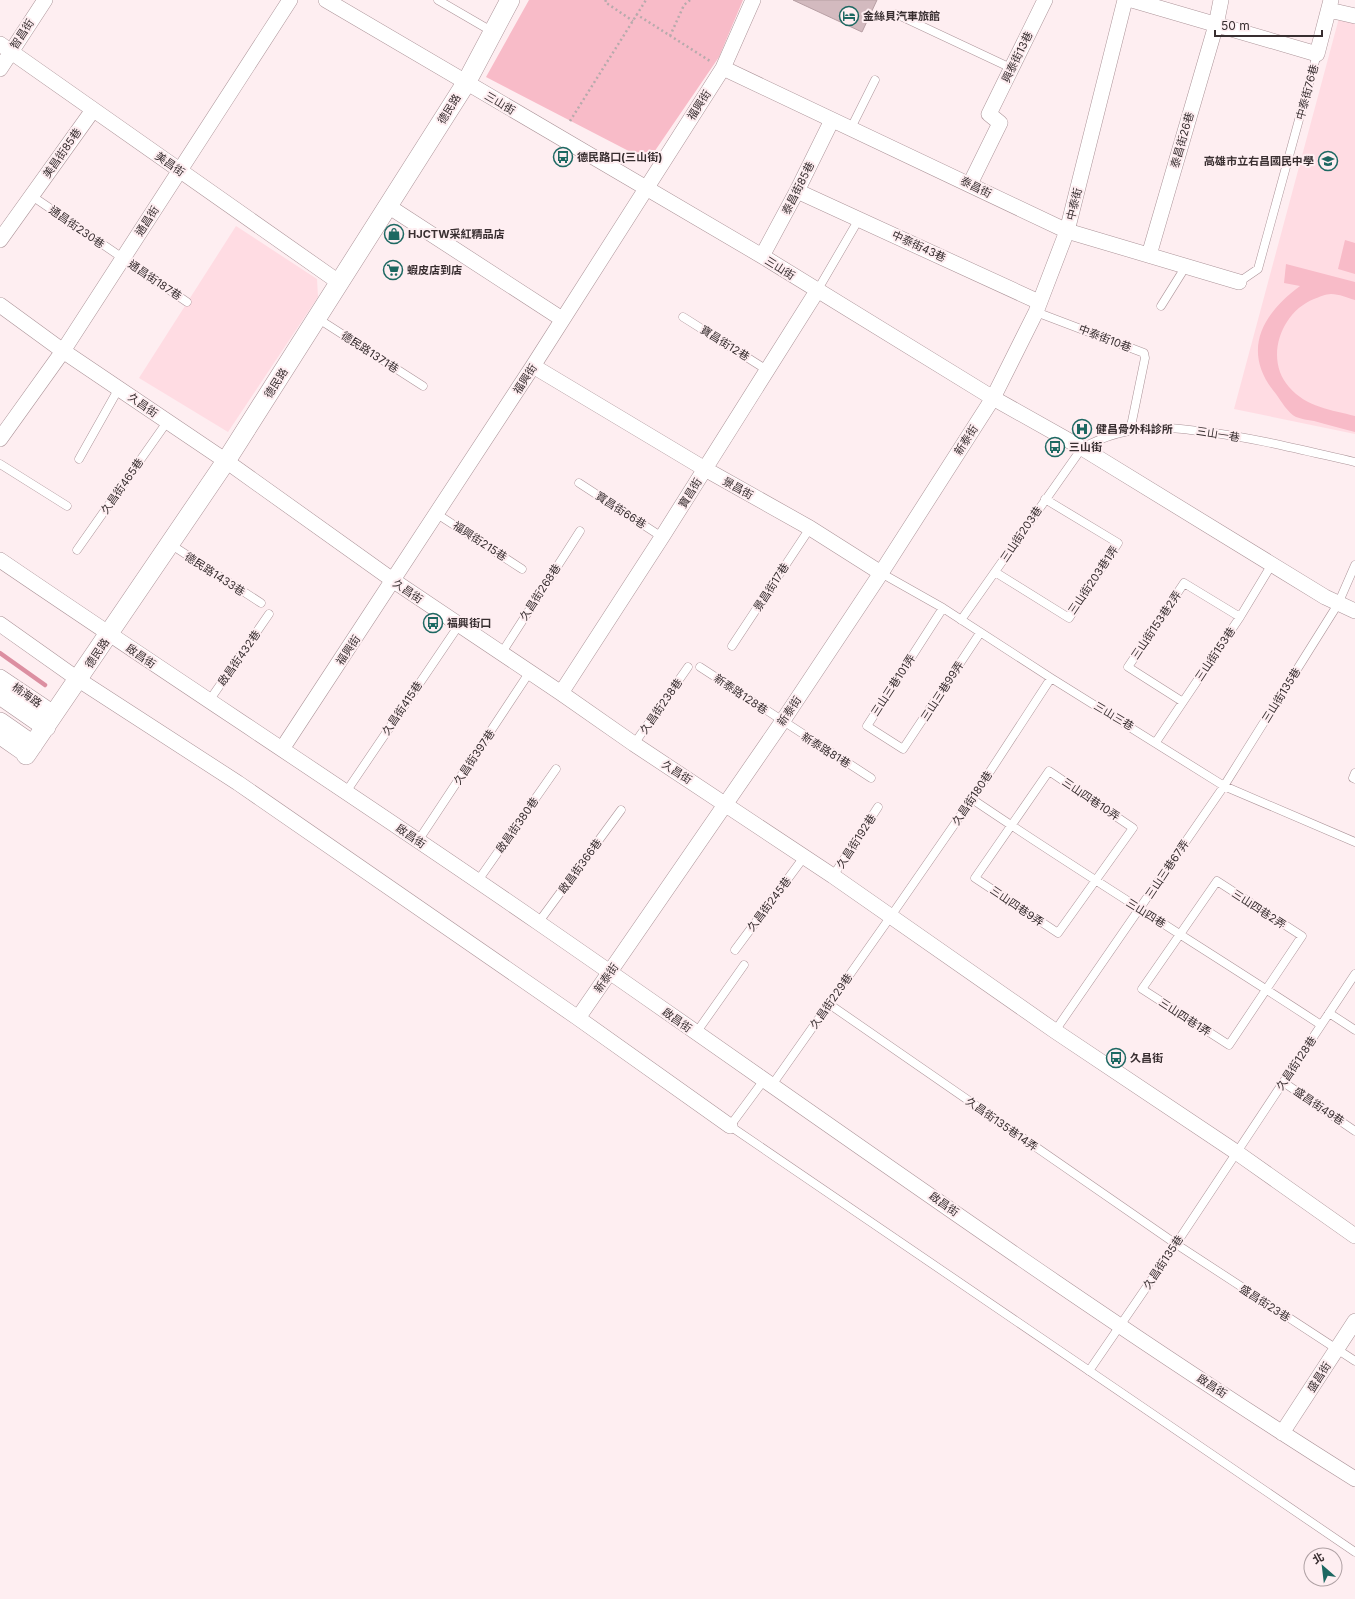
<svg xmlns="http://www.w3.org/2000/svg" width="1355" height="1599" font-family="Inter,'Noto Sans TC',sans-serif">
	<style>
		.built { fill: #ffdce3 }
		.green { fill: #f8bbc8 }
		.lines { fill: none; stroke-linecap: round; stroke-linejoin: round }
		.stream { stroke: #dc8fa1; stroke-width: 4.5 }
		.building { fill: #d3babf; stroke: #b79fa4 }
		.service-casing { stroke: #ac9499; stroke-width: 9 }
		.minor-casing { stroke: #ac9499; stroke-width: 16 }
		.tertiary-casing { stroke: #ac9499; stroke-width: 20 }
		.path { stroke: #b7aaac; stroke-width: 2.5; stroke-dasharray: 2 3; stroke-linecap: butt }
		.service { stroke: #fff; stroke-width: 8 }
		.minor { stroke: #fff; stroke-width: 15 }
		.tertiary { stroke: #fff; stroke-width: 19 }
		.labels { text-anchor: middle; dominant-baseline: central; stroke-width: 4; stroke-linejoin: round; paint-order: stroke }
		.poi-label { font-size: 11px; font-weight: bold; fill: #382e30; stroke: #feeef1; text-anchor: start }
		.street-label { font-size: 11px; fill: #382e30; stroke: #feeef1 }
	</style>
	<rect width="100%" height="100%" fill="#feeef1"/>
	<path class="built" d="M1339 18 1355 22V434L1234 409Z
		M236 226 317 279 318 297 228 432 139 378Z"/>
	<path class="green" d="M529 0H743L719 57 648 161 486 77Z
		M1345 240 1355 243V274L1338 269Z
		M1286 264 1355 282V300C1348 298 1339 294 1331 294 1326 294 1319 297 1314 299 1281 312 1264 359 1289 387 1306 407 1332 410 1355 416V432C1341 428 1327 425 1314 421 1308 420 1301 419 1296 417 1288 413 1281 401 1276 394 1241 352 1261 315 1300 286L1284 283Z"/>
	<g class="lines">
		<path class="stream" d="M0 653 45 685"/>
	</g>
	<path class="building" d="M793 0H877L862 32Z"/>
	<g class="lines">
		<g class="service-casing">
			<path id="service" d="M438 0 493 32
				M896 14 1011 68
				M851 128 875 80
				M32 196 187 302
				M1239 282 1258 269 1317 54
				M817 291 859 219
				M1161 306 1186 266
				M1036 312 1144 353 1145 358 1130 431
				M683 317 767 370
				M317 318 423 386
				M79 459 119 388
				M0 464 67 506
				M579 483 662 537
				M437 514 522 569
				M170 544 261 603
				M77 550 167 422
				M995 572 1069 618 1118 543 1045 499
				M881 573 943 608 1051 678 1224 786 1355 842
				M943 608 867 726 903 749 980 633
				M961 620 1082 448C1104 436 1130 429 1155 428 1172 427 1189 430 1206 432 1256 438 1306 451 1355 462
				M732 646 810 528
				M501 654 580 531
				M700 667 871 778
				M209 701 269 614
				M1183 702 1128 667 1184 583 1240 617
				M1156 742 1240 617 1272 564
				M634 744 688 667
				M1049 771 1133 828 1058 933 975 878Z
				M1355 773 1353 778 1355 779
				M346 792 459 625
				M972 799C1087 877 1205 949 1321 1025
				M418 841 529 673
				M833 876 878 807
				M1217 881 1302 936 1229 1045 1142 989Z
				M477 882 556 769
				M538 923 621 810
				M735 950 804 857
				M829 1004 1176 1244 1355 1361
				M1329 1013 1355 1030
				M1055 1031 1224 786 1338 604 1355 565
				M696 1033 744 965
				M764 1080 730 1126 1355 1552
				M1283 1082 1355 1131
				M772 1085 891 916 972 799 1051 678
				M1089 1371 1176 1244 1355 974"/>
		</g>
		<g class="minor-casing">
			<path id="minor" d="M326 0 762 256 993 398 1082 448 1325 597 1355 611
				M1132 0 1317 54 1331 0
				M1329 10 1355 16
				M0 44 340 283
				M723 68 1067 231 1239 282
				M0 69 45 0
				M970 184 1000 123 989 114 1045 0
				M797 191 1039 302
				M388 206 562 319
				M0 240 93 110
				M1149 255 1216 25 1221 0
				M762 256 797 191 832 120
				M0 305 63 351 226 461 394 581 561 693 634 744 833 876 1055 1031 1236 1152 1355 1236
				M533 366 705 469 810 528 881 573
				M0 439 63 351 290 0
				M0 560C179 682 361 800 539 923 810 1110 1076 1304 1355 1479
				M0 624 79 680 238 783 578 1018 730 1126
				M0 677 55 714
				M561 693 662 537 817 291
				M0 737 26 755
				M282 749 533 366 723 68 753 0
				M578 1018 782 722 881 573 993 398 1036 312 1067 231 1125 0
				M1282 1433 1355 1321"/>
		</g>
		<g class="tertiary-casing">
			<path id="tertiary" d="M0 695 46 727
				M0 722 33 745
				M26 755 226 461 466 83 510 0"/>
		</g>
		<path class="path" d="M606 0 605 2 633 21
			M636 14 710 61
			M670 36 684 5 690 0
			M570 121 646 0"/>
		<use href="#service" class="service"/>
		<use href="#minor" class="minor"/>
		<use href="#tertiary" class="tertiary"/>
	</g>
	<defs>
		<g id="hotel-ring" transform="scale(1)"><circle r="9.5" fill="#feeef1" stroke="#1d6862" stroke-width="1.5"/><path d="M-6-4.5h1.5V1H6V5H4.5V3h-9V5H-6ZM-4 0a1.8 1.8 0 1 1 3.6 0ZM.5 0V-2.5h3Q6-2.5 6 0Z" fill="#1d6862"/></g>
		<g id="bus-ring" transform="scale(1)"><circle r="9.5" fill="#feeef1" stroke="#1d6862" stroke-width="1.5"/><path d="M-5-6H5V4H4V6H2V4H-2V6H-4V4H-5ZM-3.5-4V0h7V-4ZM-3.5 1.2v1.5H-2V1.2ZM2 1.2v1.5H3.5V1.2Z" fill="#1d6862"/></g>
		<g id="school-ring" transform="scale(1)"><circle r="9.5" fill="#feeef1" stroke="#1d6862" stroke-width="1.5"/><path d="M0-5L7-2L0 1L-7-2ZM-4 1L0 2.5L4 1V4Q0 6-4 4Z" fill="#1d6862"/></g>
		<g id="shop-ring" transform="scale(1)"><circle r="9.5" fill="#feeef1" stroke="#1d6862" stroke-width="1.5"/><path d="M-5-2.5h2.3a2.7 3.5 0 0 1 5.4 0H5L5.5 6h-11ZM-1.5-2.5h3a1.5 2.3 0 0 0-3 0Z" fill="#1d6862"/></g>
		<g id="supermarket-ring" transform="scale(1)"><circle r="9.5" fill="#feeef1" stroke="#1d6862" stroke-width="1.5"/><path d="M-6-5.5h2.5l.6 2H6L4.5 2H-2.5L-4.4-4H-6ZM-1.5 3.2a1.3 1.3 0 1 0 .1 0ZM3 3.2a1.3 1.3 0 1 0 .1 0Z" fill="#1d6862"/></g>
		<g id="hospital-ring" transform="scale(1)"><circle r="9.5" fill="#feeef1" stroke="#1d6862" stroke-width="1.5"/><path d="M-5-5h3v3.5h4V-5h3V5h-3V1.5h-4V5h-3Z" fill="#1d6862"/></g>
	</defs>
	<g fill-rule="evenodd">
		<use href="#hotel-ring" x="849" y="16"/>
		<use href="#bus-ring" x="563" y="157"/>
		<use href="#school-ring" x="1328" y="161"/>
		<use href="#shop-ring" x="394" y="234"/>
		<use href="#supermarket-ring" x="393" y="270"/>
		<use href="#hospital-ring" x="1082" y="429"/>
		<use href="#bus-ring" x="1055" y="447"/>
		<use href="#bus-ring" x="433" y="623"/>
		<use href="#bus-ring" x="1116" y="1058"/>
	</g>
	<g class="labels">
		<g class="poi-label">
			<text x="863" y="16">金絲貝汽車旅館</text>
			<text x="577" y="157">德民路口(三山街)</text>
			<text x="1314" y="161" text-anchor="end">高雄市立右昌國民中學</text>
			<text x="408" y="234">HJCTW采紅精品店</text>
			<text x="407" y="270">蝦皮店到店</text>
			<text x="1096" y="429">健昌骨外科診所</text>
			<text x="1069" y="447">三山街</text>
			<text x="447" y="623">福興街口</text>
			<text x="1130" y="1058">久昌街</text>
		</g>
		<g class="street-label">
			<text transform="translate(22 34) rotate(-57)">智昌街</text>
			<text transform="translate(1017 57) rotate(-64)">興泰街13巷</text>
			<text transform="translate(1307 92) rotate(-75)">中泰街76巷</text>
			<text transform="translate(500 103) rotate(31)">三山街</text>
			<text transform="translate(699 105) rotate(-57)">福興街</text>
			<text transform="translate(449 109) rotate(-58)">德民路</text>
			<text transform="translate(1182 140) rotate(-74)">泰昌街26巷</text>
			<text transform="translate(62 153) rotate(-55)">美昌街85巷</text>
			<text transform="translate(170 164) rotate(35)">美昌街</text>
			<text transform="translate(976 187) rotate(26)">泰昌街</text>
			<text transform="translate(798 188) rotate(-63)">泰昌街85巷</text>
			<text transform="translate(1074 204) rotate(-76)">中泰街</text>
			<text transform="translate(147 221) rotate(-57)">通昌街</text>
			<text transform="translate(77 227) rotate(35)">通昌街230巷</text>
			<text transform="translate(919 246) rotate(25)">中泰街43巷</text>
			<text transform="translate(780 268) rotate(32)">三山街</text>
			<text transform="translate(155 280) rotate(34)">通昌街187巷</text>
			<text transform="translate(1105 338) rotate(21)">中泰街10巷</text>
			<text transform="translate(725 343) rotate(32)">寶昌街12巷</text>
			<text transform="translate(370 352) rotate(33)">德民路1371巷</text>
			<text transform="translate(525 379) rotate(-57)">福興街</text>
			<text transform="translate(276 383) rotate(-57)">德民路</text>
			<text transform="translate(143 405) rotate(35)">久昌街</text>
			<text transform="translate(1218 434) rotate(9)">三山一巷</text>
			<text transform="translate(966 440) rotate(-57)">新泰街</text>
			<text transform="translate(122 486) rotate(-55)">久昌街465巷</text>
			<text transform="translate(738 488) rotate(29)">景昌街</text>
			<text transform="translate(690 493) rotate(-58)">寶昌街</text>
			<text transform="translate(621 510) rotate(33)">寶昌街66巷</text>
			<text transform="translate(1021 534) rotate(-56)">三山街203巷</text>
			<text transform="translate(480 541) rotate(33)">福興街215巷</text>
			<text transform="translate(215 574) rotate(33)">德民路1433巷</text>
			<text transform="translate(1093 580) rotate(-56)">三山街203巷1弄</text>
			<text transform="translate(771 587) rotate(-57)">景昌街17巷</text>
			<text transform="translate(408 591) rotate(34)">久昌街</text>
			<text transform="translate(540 592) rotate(-57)">久昌街268巷</text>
			<text transform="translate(1156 625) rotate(-56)">三山街153巷2弄</text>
			<text transform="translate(348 650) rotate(-56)">福興街</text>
			<text transform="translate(97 653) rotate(-56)">德民路</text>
			<text transform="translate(1215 654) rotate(-56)">三山街153巷</text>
			<text transform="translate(141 656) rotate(34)">啟昌街</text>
			<text transform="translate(239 658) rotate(-55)">啟昌街432巷</text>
			<text transform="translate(893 685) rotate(-57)">三山三巷101弄</text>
			<text transform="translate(942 691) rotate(-57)">三山三巷99弄</text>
			<text transform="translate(741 694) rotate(34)">新泰路128巷</text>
			<text transform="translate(27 695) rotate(35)">楠海路</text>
			<text transform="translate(1281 695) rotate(-58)">三山街135巷</text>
			<text transform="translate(661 706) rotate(-55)">久昌街238巷</text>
			<text transform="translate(402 708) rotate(-56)">久昌街415巷</text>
			<text transform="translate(789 711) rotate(-56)">新泰街</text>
			<text transform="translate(1114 716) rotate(31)">三山三巷</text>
			<text transform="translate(826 750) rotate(32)">新泰路81巷</text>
			<text transform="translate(474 757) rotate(-56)">久昌街397巷</text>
			<text transform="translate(677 772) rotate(33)">久昌街</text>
			<text transform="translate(972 798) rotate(-56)">久昌街180巷</text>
			<text transform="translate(1091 799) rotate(34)">三山四巷10弄</text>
			<text transform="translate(517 825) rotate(-55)">啟昌街380巷</text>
			<text transform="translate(411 836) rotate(34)">啟昌街</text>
			<text transform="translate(856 841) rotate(-57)">久昌街192巷</text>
			<text transform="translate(580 866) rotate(-54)">啟昌街366巷</text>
			<text transform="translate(1167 869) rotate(-56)">三山三巷67弄</text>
			<text transform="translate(769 904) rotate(-53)">久昌街245巷</text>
			<text transform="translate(1017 906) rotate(34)">三山四巷9弄</text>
			<text transform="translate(1259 909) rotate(33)">三山四巷2弄</text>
			<text transform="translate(1146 913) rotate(32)">三山四巷</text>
			<text transform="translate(606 978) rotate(-55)">新泰街</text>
			<text transform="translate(831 1001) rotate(-55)">久昌街229巷</text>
			<text transform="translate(1185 1017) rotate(33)">三山四巷1弄</text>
			<text transform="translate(677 1020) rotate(35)">啟昌街</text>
			<text transform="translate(1296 1063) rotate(-56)">久昌街128巷</text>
			<text transform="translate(1319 1106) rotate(34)">盛昌街49巷</text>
			<text transform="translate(1002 1124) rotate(35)">久昌街135巷14弄</text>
			<text transform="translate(944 1204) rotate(35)">啟昌街</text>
			<text transform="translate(1163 1262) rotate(-56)">久昌街135巷</text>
			<text transform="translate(1265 1303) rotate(33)">盛昌街23巷</text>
			<text transform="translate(1319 1377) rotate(-57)">盛昌街</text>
			<text transform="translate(1212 1386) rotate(33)">啟昌街</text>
		</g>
	</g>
	<g transform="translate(1323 1567) rotate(332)"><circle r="19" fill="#feeef1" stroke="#afa1a4"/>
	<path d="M0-3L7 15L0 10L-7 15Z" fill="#1d6862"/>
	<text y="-6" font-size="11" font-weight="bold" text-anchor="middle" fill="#382e30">北</text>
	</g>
	<path d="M1215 30v6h107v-6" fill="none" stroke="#382e30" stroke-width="2"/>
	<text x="1221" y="30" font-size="12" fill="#382e30" stroke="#feeef1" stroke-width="3" paint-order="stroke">50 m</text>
</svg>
